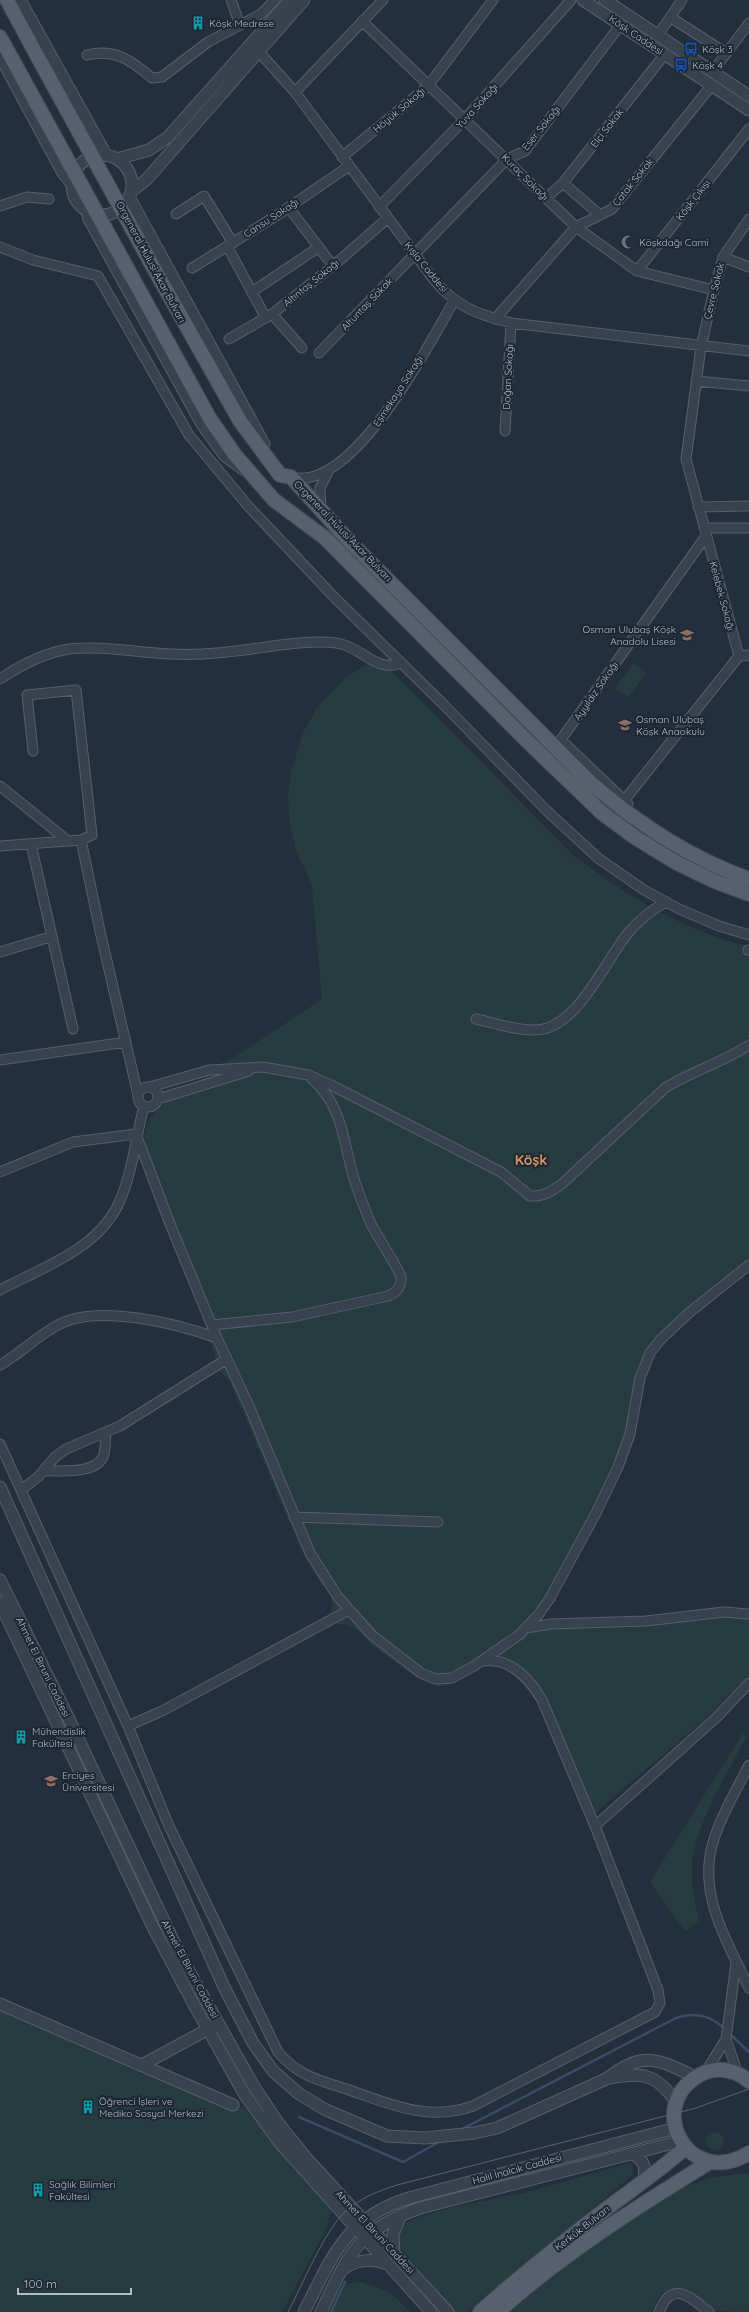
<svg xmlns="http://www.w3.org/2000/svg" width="749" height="2312" font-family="Quicksand,sans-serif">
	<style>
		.green { fill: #263c3f }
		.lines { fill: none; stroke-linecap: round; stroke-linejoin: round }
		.stream { stroke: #394c67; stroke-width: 2.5 }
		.minor-casing { stroke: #565f6c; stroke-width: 11 }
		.tertiary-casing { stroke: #565f6c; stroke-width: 13 }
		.primary-casing { stroke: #414a57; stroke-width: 16 }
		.minor { stroke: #38414e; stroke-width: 9 }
		.tertiary { stroke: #38414e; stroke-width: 11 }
		.primary { stroke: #56606e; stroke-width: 14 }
		.tram { stroke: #5a6575; stroke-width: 1 }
		.primary-bridge-casing { stroke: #414a57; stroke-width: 16; stroke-linecap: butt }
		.primary-bridge { stroke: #56606e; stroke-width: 14 }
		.labels { text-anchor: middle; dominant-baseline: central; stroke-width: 4; stroke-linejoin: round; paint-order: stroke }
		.poi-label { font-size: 10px; fill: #b4bcc9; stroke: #1d2633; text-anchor: start }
		.street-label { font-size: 10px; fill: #b4bcc9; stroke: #1d2633 }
		.district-label { font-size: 14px; font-weight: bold; fill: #d59563; stroke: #1d2633 }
	</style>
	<rect width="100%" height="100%" fill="#242f3e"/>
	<path class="green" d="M378 657 573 855C626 896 684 930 749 947V1266L667 1336 646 1365 632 1432 542 1616 546 1629 696 1618 713 1615 749 1617V1675L704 1720 594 1814 538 1687 529 1675 516 1665C502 1669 494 1664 481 1668 464 1673 455 1688 436 1686 421 1684 385 1655 372 1645 360 1634 353 1622 334 1624L329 1614 332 1607 331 1597 313 1572 300 1548 233 1389 226 1376 220 1372 144 1138 148 1121 161 1106 322 999 312 886 296 850 290 825 288 798 291 772 303 733 316 709 344 679Z
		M633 663 646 673 628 697 615 688Z
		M743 1733 747 1736C728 1771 694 1827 692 1866 691 1885 695 1903 699 1921L685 1931 650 1882Z
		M0 2004 258 2114 334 2205 325 2231 282 2312H0Z
		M706 2141a9 9 0 1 1 18 0a9 9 0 1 1-18 0Z
		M629 2163 633 2167V2175L467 2312H453L399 2246C398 2238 397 2230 405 2224 425 2210 495 2199 523 2193 558 2184 593 2173 629 2163Z
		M749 2173V2312L712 2311 672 2291 659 2297 651 2312H510L574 2259 682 2188 712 2177Z
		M359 2282C385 2288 393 2293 410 2312H329C338 2293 336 2284 359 2282Z"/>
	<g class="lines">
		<path class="stream" d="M732 2036 749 2052
			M299 2117 403 2162 437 2143
			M462 2129 676 2018C694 2012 710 2015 724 2028
			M331 2312 345 2282"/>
		<g class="minor-casing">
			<path id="minor" d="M231 0 240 25
				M670 17 726 53
				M362 21 576 227 637 271 714 290
				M658 35 682 0
				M259 52 295 92 434 280C458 308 477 314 511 323L749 351
				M87 55C115 48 132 61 152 78L162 77 208 42 261 14 275 0
				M713 71 749 23
				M295 92 383 0
				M342 157 428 86 493 0
				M563 183 600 215
				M546 198 563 183 665 54
				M0 206 27 197 49 199
				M379 207 464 120 571 0
				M289 208 333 266
				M176 214 204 196 233 243
				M227 246 266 318
				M0 247 33 260 98 276 189 435 249 507 335 598 444 705 547 811 598 858 644 890 679 909 719 926 749 935
				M723 257 749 267
				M192 268 279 214 349 166
				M637 271 749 129
				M252 292 319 247
				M272 314 302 348
				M495 319 576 227 612 209 712 85
				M229 339 272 314 333 266 388 218
				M319 353 507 159 525 151 621 24
				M696 381 749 386
				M505 431 511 323
				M291 477C353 494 428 345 454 301
				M698 507 749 506
				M321 509 320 488 328 472
				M704 528H749
				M739 656 749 655
				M0 679C21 665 43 653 69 649 103 645 138 653 172 654 208 656 244 650 280 645 295 643 327 640 341 644 363 649 377 673 402 663
				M561 740 628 804
				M555 748 706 536
				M0 786 68 841
				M619 807 739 656 686 459 701 347 714 290 723 257 749 219
				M81 840 100 931 138 1095
				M31 844 73 1029
				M0 846 81 840 92 835 76 690 27 695 33 751
				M748 950H749
				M0 952 50 937
				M476 1019C495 1023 517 1031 536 1030 577 1029 605 961 628 933 639 920 651 910 666 902
				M0 1060 126 1042
				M138 1097a10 10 0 1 1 20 0a10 10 0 1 1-20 0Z
				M150 1087 209 1070 263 1067 308 1075 331 1085 501 1172 530 1196C544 1197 552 1191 563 1183L665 1088C692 1071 722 1063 749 1045
				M158 1099 249 1071
				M136 1134 170 1224 217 1338 249 1406 310 1553 338 1597 372 1635 421 1673 436 1679 452 1678 474 1666 519 1635 539 1614 550 1598 596 1513 618 1467 630 1434 640 1378 650 1353 660 1340 690 1312 749 1265
				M0 1172 73 1142 136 1134
				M0 1290C43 1267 102 1248 121 1198 133 1170 136 1136 144 1106
				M212 1325 292 1317 388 1296C396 1293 402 1286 401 1277 400 1271 376 1234 371 1224 364 1207 357 1190 352 1172 343 1137 341 1104 312 1079
				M0 1365C20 1354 37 1336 58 1325 97 1303 178 1324 217 1338
				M0 1444 128 1726 169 1826 278 2052C301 2079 324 2081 355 2092 394 2106 431 2121 473 2106L655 2012 660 2003 658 1990 595 1826 542 1700C529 1678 510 1657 482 1661
				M44 1471C60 1470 94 1475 103 1457 106 1450 105 1440 106 1433
				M21 1490 38 1477 55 1457 66 1449 120 1426 227 1359
				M294 1517 438 1522
				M526 1628 551 1624 646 1621 724 1612 749 1614
				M128 1726 162 1711 349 1610
				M749 1765C737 1789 722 1813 714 1839 696 1892 727 1941 749 1988
				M595 1826 717 1717 749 1683
				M726 2039 738 2074
				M705 2073 726 2039 736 1963
				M659 2312C672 2279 690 2297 709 2312"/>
		</g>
		<g class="tertiary-casing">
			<path id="tertiary" d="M20 0 106 155
				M583 0 749 110
				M605 0 749 96
				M0 56 63 173 72 184
				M72 185a30 30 0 1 1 60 0a30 30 0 1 1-60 0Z
				M117 159 149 150 168 137 290 0
				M131 192 147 179 304 0
				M129 197 264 444
				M87 210 89 219 202 424 225 456 243 469
				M0 1487 224 1987 253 2043 273 2071 298 2093 324 2109 387 2136 425 2138 474 2133 497 2128 606 2079C642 2051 657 2058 695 2077
				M0 1580 68 1717 180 1955 253 2085 279 2124 308 2160 448 2312
				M0 1603 153 1927 192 2001 245 2095 279 2142 431 2312
				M0 2004 233 2105
				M142 2065 214 2026
				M609 2078C642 2072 656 2073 676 2102
				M631 2154C644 2158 648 2170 642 2181
				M394 2253 393 2234 401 2215
				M343 2269C356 2260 372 2258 387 2264
				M304 2312C332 2257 345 2218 409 2198L676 2128
				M321 2312C348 2255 357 2230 420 2208L681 2141"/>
		</g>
		<g class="primary-casing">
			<path id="primary" d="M7 0 41 63
				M0 37 22 77
				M152 265 240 421 280 475 291 477 351 543 591 783C638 824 690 858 749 879
				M132 277 210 419 235 455 274 500 325 538 525 739 602 813 636 838 675 862 714 881 749 894
				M749 2081C737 2071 720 2067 706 2072 640 2100 687 2192 749 2153
				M480 2312C518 2278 558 2246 598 2215 627 2193 658 2172 685 2148
				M498 2312C562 2254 637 2207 710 2162"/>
		</g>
		<use href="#minor" class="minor"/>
		<use href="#tertiary" class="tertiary"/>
		<use href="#primary" class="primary"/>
		<path class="tram" d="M288 2312C302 2286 325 2229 346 2211 360 2198 379 2191 397 2185L696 2108 749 2089"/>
		<g class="primary-bridge-casing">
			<path id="primary-bridge" d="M41 63 152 265
				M22 77 132 277"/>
		</g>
		<use href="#primary-bridge" class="primary-bridge"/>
	</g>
	<defs>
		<g id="building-bare" transform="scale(1.08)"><path d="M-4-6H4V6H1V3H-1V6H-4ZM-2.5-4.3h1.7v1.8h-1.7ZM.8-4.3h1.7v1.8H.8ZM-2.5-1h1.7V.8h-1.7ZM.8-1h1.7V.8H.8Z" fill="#0f9aa8" stroke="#1d2633" stroke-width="2.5" paint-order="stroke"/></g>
		<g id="bus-bare" transform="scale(1.08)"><path d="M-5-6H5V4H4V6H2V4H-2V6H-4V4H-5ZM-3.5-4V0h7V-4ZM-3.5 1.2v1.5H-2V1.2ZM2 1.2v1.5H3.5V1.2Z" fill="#1a4fb4" stroke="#1d2633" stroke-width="2.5" paint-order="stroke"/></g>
		<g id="mosque-bare" transform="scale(1.08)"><path d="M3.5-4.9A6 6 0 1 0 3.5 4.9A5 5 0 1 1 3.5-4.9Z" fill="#6b7280" stroke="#1d2633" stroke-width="2.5" paint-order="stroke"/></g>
		<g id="school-bare" transform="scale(1.08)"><path d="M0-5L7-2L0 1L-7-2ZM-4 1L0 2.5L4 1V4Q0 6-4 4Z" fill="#8d6e63" stroke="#1d2633" stroke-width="2.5" paint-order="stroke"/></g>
		<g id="university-bare" transform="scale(1.08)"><path d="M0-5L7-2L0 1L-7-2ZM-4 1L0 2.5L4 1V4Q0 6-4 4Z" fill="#8d6e63" stroke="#1d2633" stroke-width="2.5" paint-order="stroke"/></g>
	</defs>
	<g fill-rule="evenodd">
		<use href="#building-bare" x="198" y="23"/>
		<use href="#bus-bare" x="691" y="49"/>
		<use href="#bus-bare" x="681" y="65"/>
		<use href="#mosque-bare" x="628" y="242"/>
		<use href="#school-bare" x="687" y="635"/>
		<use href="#school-bare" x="625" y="725"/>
		<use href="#building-bare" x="21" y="1737"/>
		<use href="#university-bare" x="51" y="1781"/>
		<use href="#building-bare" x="88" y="2107"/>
		<use href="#building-bare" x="38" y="2190"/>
	</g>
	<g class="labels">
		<g class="poi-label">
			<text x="209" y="23">Köşk Medrese</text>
			<text x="702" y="49">Köşk 3</text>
			<text x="692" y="65">Köşk 4</text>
			<text x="639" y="242">Köşkdağı Cami</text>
			<text x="676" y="629" text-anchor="end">Osman Ulubaş Köşk<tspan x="676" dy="12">Anadolu Lisesi</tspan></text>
			<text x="636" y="719">Osman Ulubaş<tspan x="636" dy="12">Köşk Anaokulu</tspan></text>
			<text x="32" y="1731">Mühendislik<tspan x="32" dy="12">Fakültesi</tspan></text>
			<text x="62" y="1775">Erciyes<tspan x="62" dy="12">Üniversitesi</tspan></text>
			<text x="99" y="2101">Öğrenci İşleri ve<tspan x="99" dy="12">Mediko Sosyal Merkezi</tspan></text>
			<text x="49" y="2184">Sağlık Bilimleri<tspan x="49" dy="12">Fakültesi</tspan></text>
		</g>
		<g class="street-label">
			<text transform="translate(636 35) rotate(34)">Köşk Caddesi</text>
			<text transform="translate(477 106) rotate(-48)">Yuva Sokağı</text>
			<text transform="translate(399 110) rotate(-40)">Höyük Sokağı</text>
			<text transform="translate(541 128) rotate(-51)">Eser Sokağı</text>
			<text transform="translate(607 128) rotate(-52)">Elçi Sokak</text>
			<text transform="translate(525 177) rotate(45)">Kuraç Sokağı</text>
			<text transform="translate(633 182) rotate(-51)">Çatak Sokak</text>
			<text transform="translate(693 200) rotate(-52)">Köşk Çıkışı</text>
			<text transform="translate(271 218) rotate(-33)">Cansu Sokağı</text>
			<text transform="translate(151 262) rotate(62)">Orgeneral Hulusi Akar Bulvarı</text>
			<text transform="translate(426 267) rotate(51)">Kışla Caddesi</text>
			<text transform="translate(311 283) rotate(-39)">Altıntaş Sokağı</text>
			<text transform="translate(714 291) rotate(-76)">Çevre Sokak</text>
			<text transform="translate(367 304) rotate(-46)">Altuntaş Sokak</text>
			<text transform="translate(508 377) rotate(-87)">Doğan Sokağı</text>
			<text transform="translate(398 391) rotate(-57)">Eşmekaya Sokağı</text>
			<text transform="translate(343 531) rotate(46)">Orgeneral Hulusi Akar Bulvarı</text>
			<text transform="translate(722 596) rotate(75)">Kelebek Sokağı</text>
			<text transform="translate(596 691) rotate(-55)">Ayyıldız Sokağı</text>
			<text transform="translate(43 1667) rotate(64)">Ahmet El Biruni Caddesi</text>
			<text transform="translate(190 1969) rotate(62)">Ahmet El Biruni Caddesi</text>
			<text transform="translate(517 2169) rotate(-15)">Halil İnalcık Caddesi</text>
			<text transform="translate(582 2228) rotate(-38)">Kerkük Bulvarı</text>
			<text transform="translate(375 2232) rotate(47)">Ahmet El Biruni Caddesi</text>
		</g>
		<g class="district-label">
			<text x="531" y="1160">Köşk</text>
		</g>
	</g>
	<path d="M18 2288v6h113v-6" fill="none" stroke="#b4bcc9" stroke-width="2"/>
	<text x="24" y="2288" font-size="12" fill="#b4bcc9" stroke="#1d2633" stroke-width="3" paint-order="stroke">100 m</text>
</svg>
